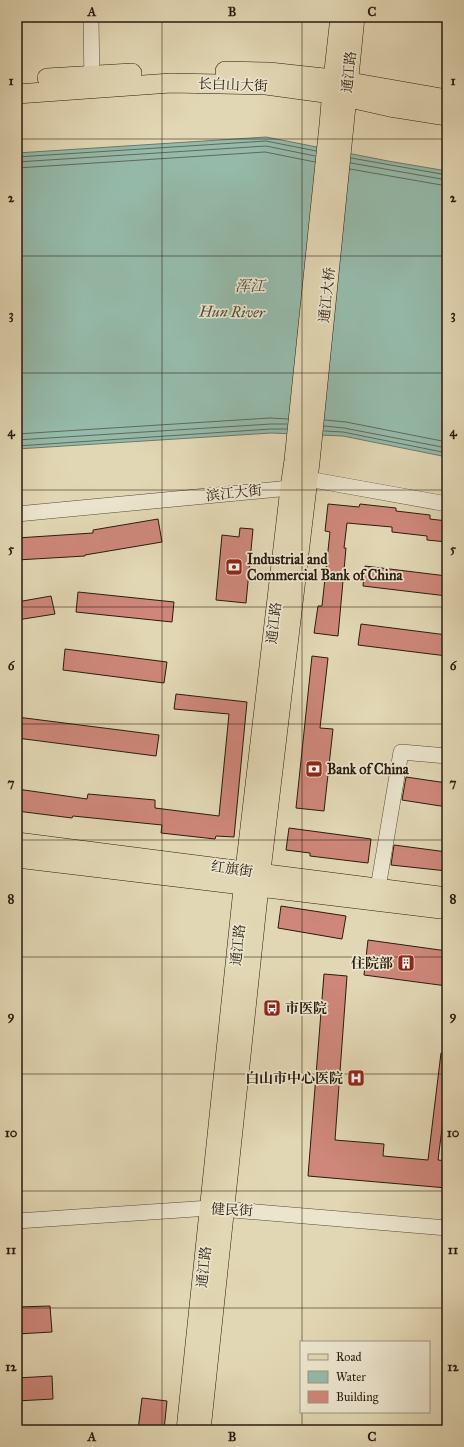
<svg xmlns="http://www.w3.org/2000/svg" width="464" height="1447" font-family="'IM FELL Great Primer','Noto Serif SC',serif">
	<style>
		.water { fill: #95baaa; stroke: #6a7a6c }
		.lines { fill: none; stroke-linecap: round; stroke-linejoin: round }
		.shore { stroke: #5f6a5c; stroke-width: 1 }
		.building { fill: #ce877a; stroke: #291b0e }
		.minor-casing { stroke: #574a38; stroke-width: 16 }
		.major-casing { stroke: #291b0e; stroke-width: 20 }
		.minor { stroke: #ece5ce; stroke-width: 15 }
		.major { stroke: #e2d7b4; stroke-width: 19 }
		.grid { fill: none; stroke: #291b0e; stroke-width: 1; stroke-opacity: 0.55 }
		.labels { text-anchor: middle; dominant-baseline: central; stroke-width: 3.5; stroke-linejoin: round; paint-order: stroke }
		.street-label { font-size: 14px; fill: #291b0e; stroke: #ece5ce }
		.poi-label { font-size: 14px; font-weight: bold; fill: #291b0e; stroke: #ece5ce; text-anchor: start }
		.water-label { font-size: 15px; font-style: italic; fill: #494b3d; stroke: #ece5ce }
		.neatline { fill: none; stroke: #291b0e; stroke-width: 1.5 }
		.grid-label { font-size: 13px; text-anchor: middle; font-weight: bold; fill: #291b0e }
	</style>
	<rect width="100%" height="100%" fill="#e2d7b4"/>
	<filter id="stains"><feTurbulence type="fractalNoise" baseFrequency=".005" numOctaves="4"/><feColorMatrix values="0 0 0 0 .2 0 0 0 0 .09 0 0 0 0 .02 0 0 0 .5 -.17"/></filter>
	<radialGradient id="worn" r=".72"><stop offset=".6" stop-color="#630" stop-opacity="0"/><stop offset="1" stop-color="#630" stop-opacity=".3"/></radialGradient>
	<path class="water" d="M266 137 388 161 447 171V457L343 436 271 433 17 449V153Z"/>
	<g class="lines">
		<path class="shore" d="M17 157 266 141 316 151
			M351 158 447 175
			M17 162 266 146 315 156
			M351 163 447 180
			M17 168 265 152 315 162
			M350 169 447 186
			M325 420 346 422 447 442
			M324 426 344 428 447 448
			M324 431 343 432 447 453
			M17 434 270 418 288 419
			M17 440 271 424H287
			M17 446 271 429H287"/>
	</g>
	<path class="building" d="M328 504 359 507 360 504 396 508V511L430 515V519L447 521V542L427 540V536L392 532V527L347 523 344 548H346L338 636 314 633 318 606H322L330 532 325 531Z
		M158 519 162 542 85 555V556L17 560V538L93 533V530Z
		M240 528 253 529 246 603 216 600 222 535 239 537Z
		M365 566 447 576V596L363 586Z
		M78 592 174 602 172 622 76 612Z
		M51 596 55 614 17 620V602Z
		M361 624 447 635V656L358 645Z
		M65 649 167 662 164 683 63 670Z
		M312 656 328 658 320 728 333 729 324 811 296 808Z
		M176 694 247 702 234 837 216 836 215 839 161 833 162 825 73 816 72 818 17 811V789L87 799 88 794 155 800V808L219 816 229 714 174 709Z
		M17 717 159 735 156 756 17 738Z
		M406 777 447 783V807L402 800Z
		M289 828 371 839 368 863 310 856V853L286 850Z
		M394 845 447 852V871L391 865Z
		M281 906 346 916 342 939 278 928Z
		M368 940 447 951V986L364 975Z
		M324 974 347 976 335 1140 384 1144 383 1156 428 1160 441 1053 447 1054V1089L438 1160 447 1161V1188L308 1176Z
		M50 1306 52 1332 17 1334V1307Z
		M52 1376 53 1399 17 1401V1378Z
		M142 1398 167 1401 164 1430H138Z"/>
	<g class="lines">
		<g class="minor-casing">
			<path id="minor" d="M91 17 92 86
				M17 514 290 488 308 479 447 504
				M378 888 401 752 447 756
				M17 1221 210 1208 447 1228"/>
		</g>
		<g class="major-casing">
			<path id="major" d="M225 71 269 72 333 79 447 99
				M47 78 132 73
				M17 94 171 83 266 85 332 94 390 107 447 116
				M17 842 447 897
				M17 858 441 909
				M186 1430 245 870 290 488 294 460 329 125 333 79 340 17
				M201 1430 259 887 310 462 355 17"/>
		</g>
		<use href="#minor" class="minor"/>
		<use href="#major" class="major"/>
	</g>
	<path class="grid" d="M162 17V1430M302 17V1342M17 139H447M17 256H447M17 373H447M17 490H447M17 607H447M17 724H447M17 840H447M17 957H447M17 1074H447M17 1191H447M17 1308H447M302 1412V1430"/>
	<defs>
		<g id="bank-square" transform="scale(0.9)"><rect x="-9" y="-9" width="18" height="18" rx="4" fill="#8f2418" stroke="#ece5ce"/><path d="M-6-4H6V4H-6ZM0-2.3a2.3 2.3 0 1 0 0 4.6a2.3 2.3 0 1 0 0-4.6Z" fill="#fff"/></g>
		<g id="building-square" transform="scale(0.9)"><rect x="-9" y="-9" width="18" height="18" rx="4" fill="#8f2418" stroke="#ece5ce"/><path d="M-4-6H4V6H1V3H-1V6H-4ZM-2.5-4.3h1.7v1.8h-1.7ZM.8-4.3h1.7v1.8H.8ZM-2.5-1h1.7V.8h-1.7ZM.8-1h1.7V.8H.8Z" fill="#fff"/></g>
		<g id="bus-square" transform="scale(0.9)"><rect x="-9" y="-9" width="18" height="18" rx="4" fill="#8f2418" stroke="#ece5ce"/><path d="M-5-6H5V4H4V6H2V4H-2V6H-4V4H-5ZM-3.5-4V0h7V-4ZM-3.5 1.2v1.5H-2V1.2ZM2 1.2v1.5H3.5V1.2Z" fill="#fff"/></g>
		<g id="hospital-square" transform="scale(0.9)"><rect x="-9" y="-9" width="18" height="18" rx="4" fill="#8f2418" stroke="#ece5ce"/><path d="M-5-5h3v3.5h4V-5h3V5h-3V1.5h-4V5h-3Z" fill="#fff"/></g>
	</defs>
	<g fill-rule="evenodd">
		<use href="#bank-square" x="234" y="567"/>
		<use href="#bank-square" x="314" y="769"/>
		<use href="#building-square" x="406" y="963"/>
		<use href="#bus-square" x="272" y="1008"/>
		<use href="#hospital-square" x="356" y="1078"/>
	</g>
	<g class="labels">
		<g class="street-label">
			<text transform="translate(349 72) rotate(-84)">通江路</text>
			<text transform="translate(233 85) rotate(2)">长白山大街</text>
			<text transform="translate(327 295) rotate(-84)">通江大桥</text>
			<text transform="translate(234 493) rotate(-6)">滨江大街</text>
			<text transform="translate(274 623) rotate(-83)">通江路</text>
			<text transform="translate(232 869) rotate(8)">红旗街</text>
			<text transform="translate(238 945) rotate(-84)">通江路</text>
			<text transform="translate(232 1210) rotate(3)">健民街</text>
			<text transform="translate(204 1267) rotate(-84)">通江路</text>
		</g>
		<g class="poi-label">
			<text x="247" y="559">Industrial and<tspan x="247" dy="16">Commercial Bank of China</tspan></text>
			<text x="327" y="769">Bank of China</text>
			<text x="393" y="963" text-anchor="end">住院部</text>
			<text x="285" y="1008">市医院</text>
			<text x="343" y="1078" text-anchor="end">白山市中心医院</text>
		</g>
		<g class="water-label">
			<text x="250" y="286">浑江</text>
			<text transform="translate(232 312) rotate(1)">Hun River</text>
		</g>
	</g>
	<rect width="464" height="1447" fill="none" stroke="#e2d7b4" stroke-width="44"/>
	<rect x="300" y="1341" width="130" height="72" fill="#ece5ce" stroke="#9e9481"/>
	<rect x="308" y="1354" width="20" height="6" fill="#e2d7b4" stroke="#9e9481"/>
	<text x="336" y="1361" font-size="12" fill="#291b0e">Road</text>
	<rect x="308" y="1371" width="20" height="12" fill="#95baaa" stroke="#9e9481"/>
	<text x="336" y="1381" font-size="12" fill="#291b0e">Water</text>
	<rect x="308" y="1391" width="20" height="12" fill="#ce877a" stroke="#9e9481"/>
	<text x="336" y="1401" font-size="12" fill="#291b0e">Building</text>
	<rect x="22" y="22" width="420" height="1403" class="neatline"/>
	<g class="grid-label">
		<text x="92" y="16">A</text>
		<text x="232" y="16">B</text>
		<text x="372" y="16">C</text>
		<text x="11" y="85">1</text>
		<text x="453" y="85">1</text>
		<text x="11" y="202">2</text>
		<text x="453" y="202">2</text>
		<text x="11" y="319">3</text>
		<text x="453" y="319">3</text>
		<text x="11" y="436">4</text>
		<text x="453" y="436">4</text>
		<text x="11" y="553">5</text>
		<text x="453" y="553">5</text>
		<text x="11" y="670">6</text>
		<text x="453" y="670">6</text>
		<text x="11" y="787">7</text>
		<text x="453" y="787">7</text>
		<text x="11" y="903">8</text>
		<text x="453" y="903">8</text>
		<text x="11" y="1020">9</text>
		<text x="453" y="1020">9</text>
		<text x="11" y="1137">10</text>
		<text x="453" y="1137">10</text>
		<text x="11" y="1254">11</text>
		<text x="453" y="1254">11</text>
		<text x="11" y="1371">12</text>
		<text x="453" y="1371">12</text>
		<text x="92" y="1441">A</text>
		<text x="232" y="1441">B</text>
		<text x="372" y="1441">C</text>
	</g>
	<rect width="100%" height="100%" filter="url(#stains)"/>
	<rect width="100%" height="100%" fill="url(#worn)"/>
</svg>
